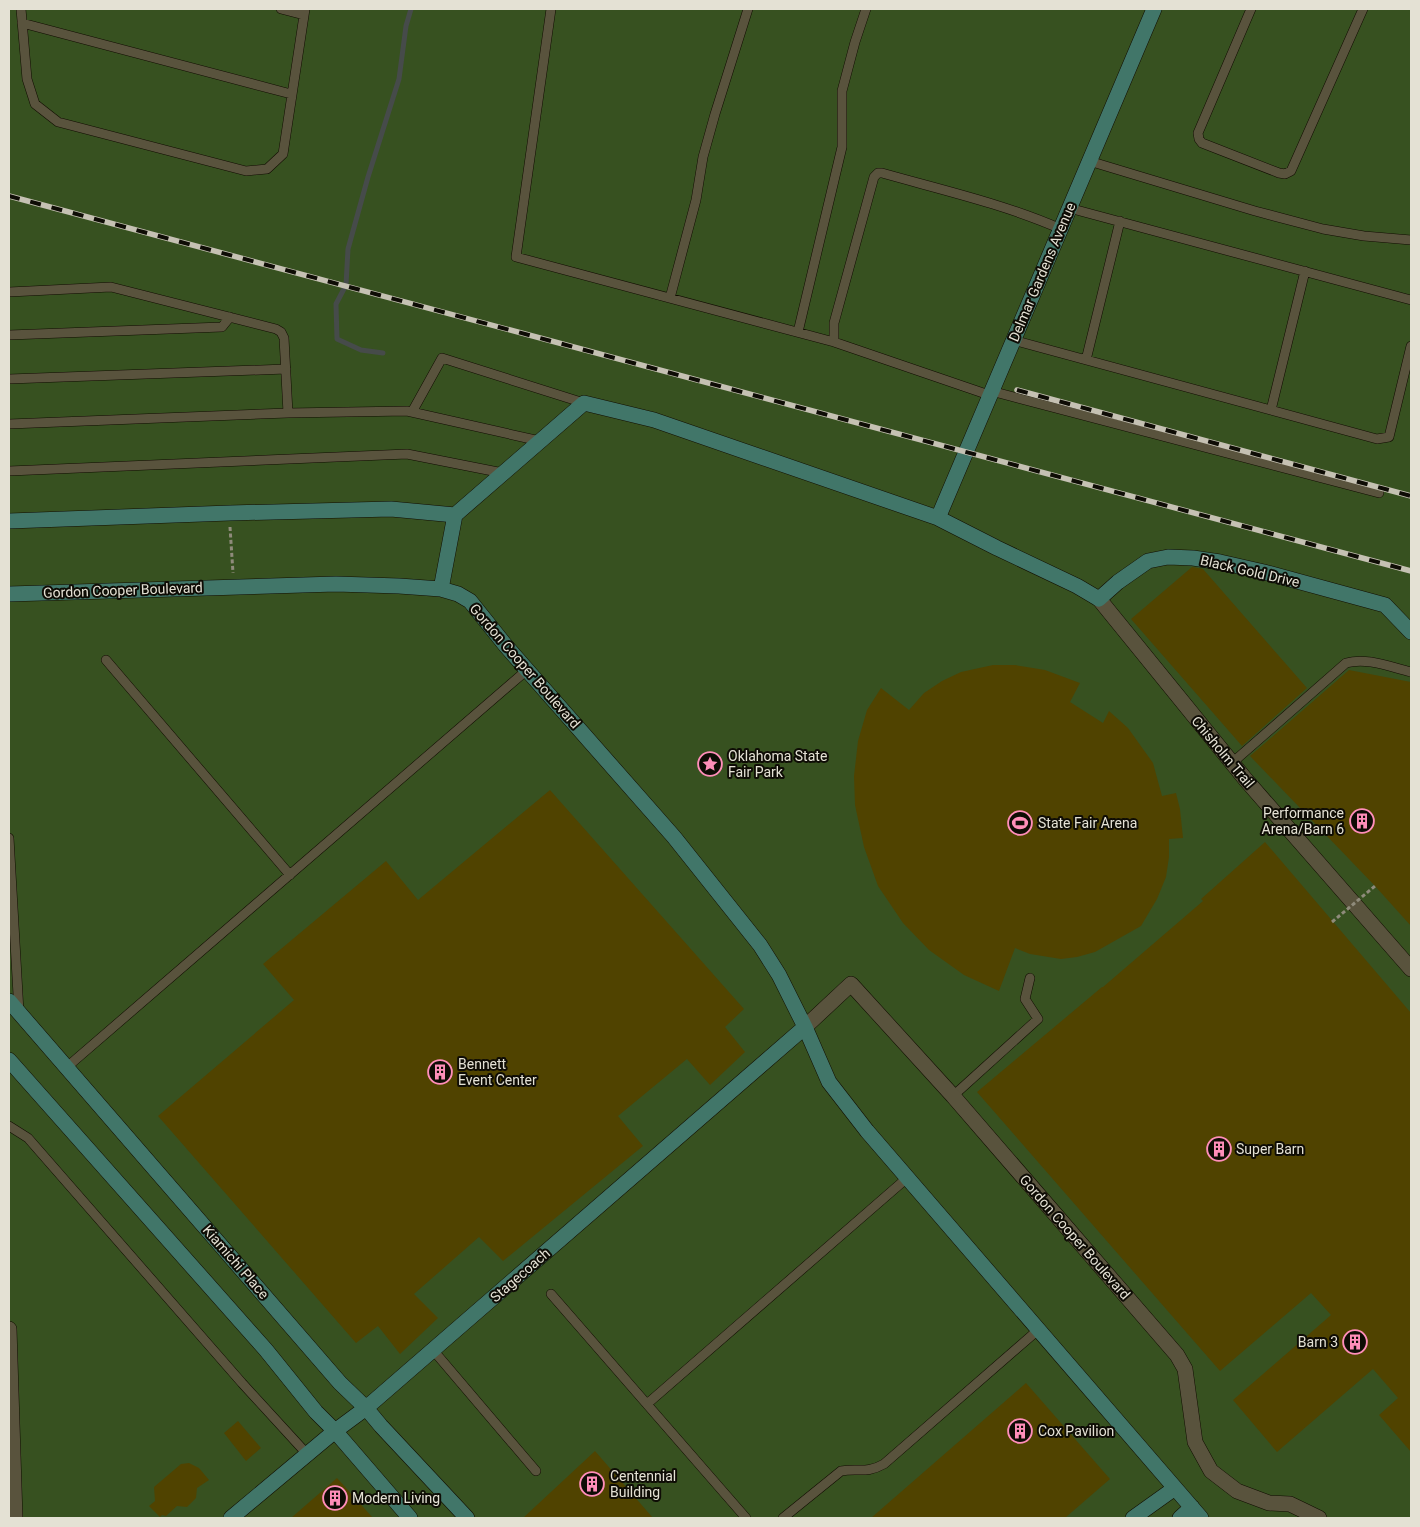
<svg xmlns="http://www.w3.org/2000/svg" width="1420" height="1527" font-family="Roboto,sans-serif">
	<style>
		.green { fill: #375120 }
		.lines { fill: none; stroke-linecap: round; stroke-linejoin: round }
		.stream { stroke: #464b4a; stroke-width: 5 }
		.building { fill: #504300 }
		.lane-casing { stroke: #110c00; stroke-width: 10 }
		.street-casing { stroke: #110c00; stroke-width: 16 }
		.secondary-casing { stroke: #110c00; stroke-width: 16 }
		.path { stroke: #8f8b7b; stroke-width: 3; stroke-dasharray: 4 2.5; stroke-linecap: butt }
		.lane { stroke: #59533d; stroke-width: 9 }
		.street { stroke: #59533d; stroke-width: 15 }
		.secondary { stroke: #417669; stroke-width: 15 }
		.rail-casing { stroke: #c5c1b3; stroke-width: 5.5 }
		.rail { stroke: #0e0c05; stroke-width: 4; stroke-dasharray: 11; stroke-linecap: butt }
		.path-bridge { stroke: #8f8b7b; stroke-width: 3; stroke-dasharray: 4 2.5; stroke-linecap: butt }
		.labels { text-anchor: middle; dominant-baseline: central; stroke-width: 4; stroke-linejoin: round; paint-order: stroke }
		.street-label { font-size: 14px; fill: #e4e1d4; stroke: #0e0c05 }
		.poi-label { font-size: 14px; fill: #e4e1d4; stroke: #0e0c05; text-anchor: start }
	</style>
	<rect width="100%" height="100%" fill="#28230e"/>
	<path class="green" d="M9 9H1411V1518H9Z"/>
	<g class="lines">
		<path class="stream" d="M383 353 361 350 337 339 336 304 346 285 348 249 368 177 399 79 406 26 411 9"/>
	</g>
	<path class="building" d="M1192 567 1203 569 1307 688 1242 746 1131 619Z
		M993 665H1015L1045 670 1080 683 1070 702 1103 723 1109 711 1128 728 1153 763 1162 796 1176 793 1180 809 1183 838 1169 839V857L1166 877 1157 899 1141 926 1095 952 1077 957 1061 959 1030 954 1015 948 999 991 964 975 929 950 903 923 878 886 864 847 855 805 854 776 858 741 867 710 881 688 909 710 924 693 942 681 961 672Z
		M1349 670 1411 682V926L1375 886 1250 756Z
		M550 790 744 1009 725 1027 745 1052 710 1085 687 1059 618 1116 643 1146 503 1261 479 1237 414 1294 438 1318 400 1354 378 1326 356 1343 158 1116 294 1000 263 964 386 861 418 900Z
		M1265 842 1411 1013V1452L1379 1415 1398 1398 1373 1369 1277 1452 1233 1400 1331 1315 1311 1293 1220 1371 977 1092 1102 987H1103L1203 901 1201 899Z
		M1026 1383 1110 1479 1065 1518H871Z
		M238 1421 261 1448 246 1461 224 1433Z
		M595 1451 653 1518H523Z
		M189 1463 199 1468 209 1480 197 1488 196 1498 187 1507 177 1506 166 1516 162 1515 160 1517 149 1506 155 1501 154 1487 181 1464Z
		M337 1478 373 1518H291Z"/>
	<g class="lines">
		<g class="lane-casing">
			<path id="lane" d="M21 9 27 79 35 104 58 122 246 171 267 169 283 154 305 9
				M281 9 304 15
				M551 9 516 257 834 342
				M1251 9 1198 133 1199 139 1202 143 1279 173 1285 174 1291 171 1363 9
				M22 23 291 94
				M1089 161 1255 211 1323 229 1364 236 1411 240
				M1069 208 1411 300
				M9 292 111 287 276 329 281 332 284 338 288 413 407 411 540 441
				M670 298 696 200 703 157 715 114 748 9
				M798 332 842 147V91L855 42 866 9
				M9 335 222 327 230 317
				M1013 340 1377 439 1389 437 1411 346
				M1086 360 1120 221
				M9 379 286 369
				M991 391 1379 493
				M989 395 834 342V323L874 177 878 173H882C942 190 1004 204 1061 229
				M1271 410 1305 271
				M412 412 442 358 584 403
				M9 424 288 413
				M9 471 407 454 503 473
				M106 660 290 875
				M1232 763 1346 663C1367 657 1390 667 1411 672
				M9 838 19 1012
				M67 1067 527 670
				M953 1096 1038 1019 1025 999 1030 978
				M9 1126 28 1138 242 1383 307 1454
				M551 1294 746 1518
				M433 1350 536 1471
				M647 1404 907 1178
				M783 1518 841 1471C859 1468 866 1474 884 1464L1038 1330"/>
		</g>
		<g class="street-casing">
			<path id="street" d="M1099 599 1246 780 1411 969
				M805 1027 851 984 953 1096 1177 1355 1185 1369 1195 1442 1211 1471 1237 1491 1269 1503 1290 1504 1319 1518
				M9 1329 15 1518"/>
		</g>
		<g class="secondary-casing">
			<path id="secondary" d="M938 518 1154 9
				M9 521 230 513 391 509 455 515
				M441 589 455 515 584 403 654 420 938 518 997 548 1077 586 1099 599 1118 582 1148 561 1168 557 1193 558 1220 562 1264 572 1385 605 1411 632
				M9 594 336 584 399 586 441 589 458 594 470 601 506 646 674 837 760 945 779 975 805 1027 829 1082 867 1131 1201 1518
				M9 1001 340 1383 366 1408 381 1426 467 1518
				M9 1060 266 1350 316 1412 335 1431 410 1518
				M231 1518 335 1431 366 1408 805 1027
				M1133 1518 1175 1488
				M1180 1518 1192 1507"/>
		</g>
		<path class="path" d="M230 527 233 573"/>
		<use href="#lane" class="lane"/>
		<use href="#street" class="street"/>
		<use href="#secondary" class="secondary"/>
		<g class="rail-casing">
			<path id="rail" d="M9 196 1411 571
				M1017 390 1411 496"/>
		</g>
		<use href="#rail" class="rail"/>
		<path class="path-bridge" d="M1332 922 1375 886"/>
	</g>
	<defs>
		<g id="sight-ring" transform="scale(1.25)"><circle r="9.5" fill="#0e0c05" stroke="#ff8eb9" stroke-width="1.5"/><path d="M0-6L1.8-2.2L6-1.7L2.9 1.2L3.7 5.4L0 3.3L-3.7 5.4L-2.9 1.2L-6-1.7L-1.8-2.2Z" fill="#ff8eb9"/></g>
		<g id="building-ring" transform="scale(1.25)"><circle r="9.5" fill="#0e0c05" stroke="#ff8eb9" stroke-width="1.5"/><path d="M-4-6H4V6H1V3H-1V6H-4ZM-2.5-4.3h1.7v1.8h-1.7ZM.8-4.3h1.7v1.8H.8ZM-2.5-1h1.7V.8h-1.7ZM.8-1h1.7V.8H.8Z" fill="#ff8eb9"/></g>
		<g id="stadium-ring" transform="scale(1.25)"><circle r="9.5" fill="#0e0c05" stroke="#ff8eb9" stroke-width="1.5"/><path d="M0-5a6.5 5 0 1 0 0 10a6.5 5 0 1 0 0-10ZM-3.5-1.8h7v3.6h-7Z" fill="#ff8eb9"/></g>
	</defs>
	<g fill-rule="evenodd">
		<use href="#sight-ring" x="710" y="764"/>
		<use href="#building-ring" x="1362" y="821"/>
		<use href="#stadium-ring" x="1020" y="823"/>
		<use href="#building-ring" x="440" y="1072"/>
		<use href="#building-ring" x="1219" y="1149"/>
		<use href="#building-ring" x="1355" y="1342"/>
		<use href="#building-ring" x="1020" y="1431"/>
		<use href="#building-ring" x="592" y="1484"/>
		<use href="#building-ring" x="335" y="1498"/>
	</g>
	<g class="labels">
		<g class="street-label">
			<text transform="translate(1042 272) rotate(-67)">Delmar Gardens Avenue</text>
			<text transform="translate(1250 571) rotate(13)">Black Gold Drive</text>
			<text transform="translate(123 590) rotate(-2)">Gordon Cooper Boulevard</text>
			<text transform="translate(525 666) rotate(49)">Gordon Cooper Boulevard</text>
			<text transform="translate(1223 752) rotate(50)">Chisholm Trail</text>
			<text transform="translate(1075 1237) rotate(49)">Gordon Cooper Boulevard</text>
			<text transform="translate(236 1262) rotate(49)">Kiamichi Place</text>
			<text transform="translate(520 1275) rotate(-41)">Stagecoach</text>
		</g>
		<g class="poi-label">
			<text x="728" y="756">Oklahoma State<tspan x="728" dy="16">Fair Park</tspan></text>
			<text x="1344" y="813" text-anchor="end">Performance<tspan x="1344" dy="16">Arena/Barn 6</tspan></text>
			<text x="1038" y="823">State Fair Arena</text>
			<text x="458" y="1064">Bennett<tspan x="458" dy="16">Event Center</tspan></text>
			<text x="1236" y="1149">Super Barn</text>
			<text x="1338" y="1342" text-anchor="end">Barn 3</text>
			<text x="1038" y="1431">Cox Pavilion</text>
			<text x="610" y="1476">Centennial<tspan x="610" dy="16">Building</tspan></text>
			<text x="352" y="1498">Modern Living</text>
		</g>
	</g>
	<rect width="1420" height="1527" fill="none" stroke="#e4e1d4" stroke-width="20"/>
</svg>
